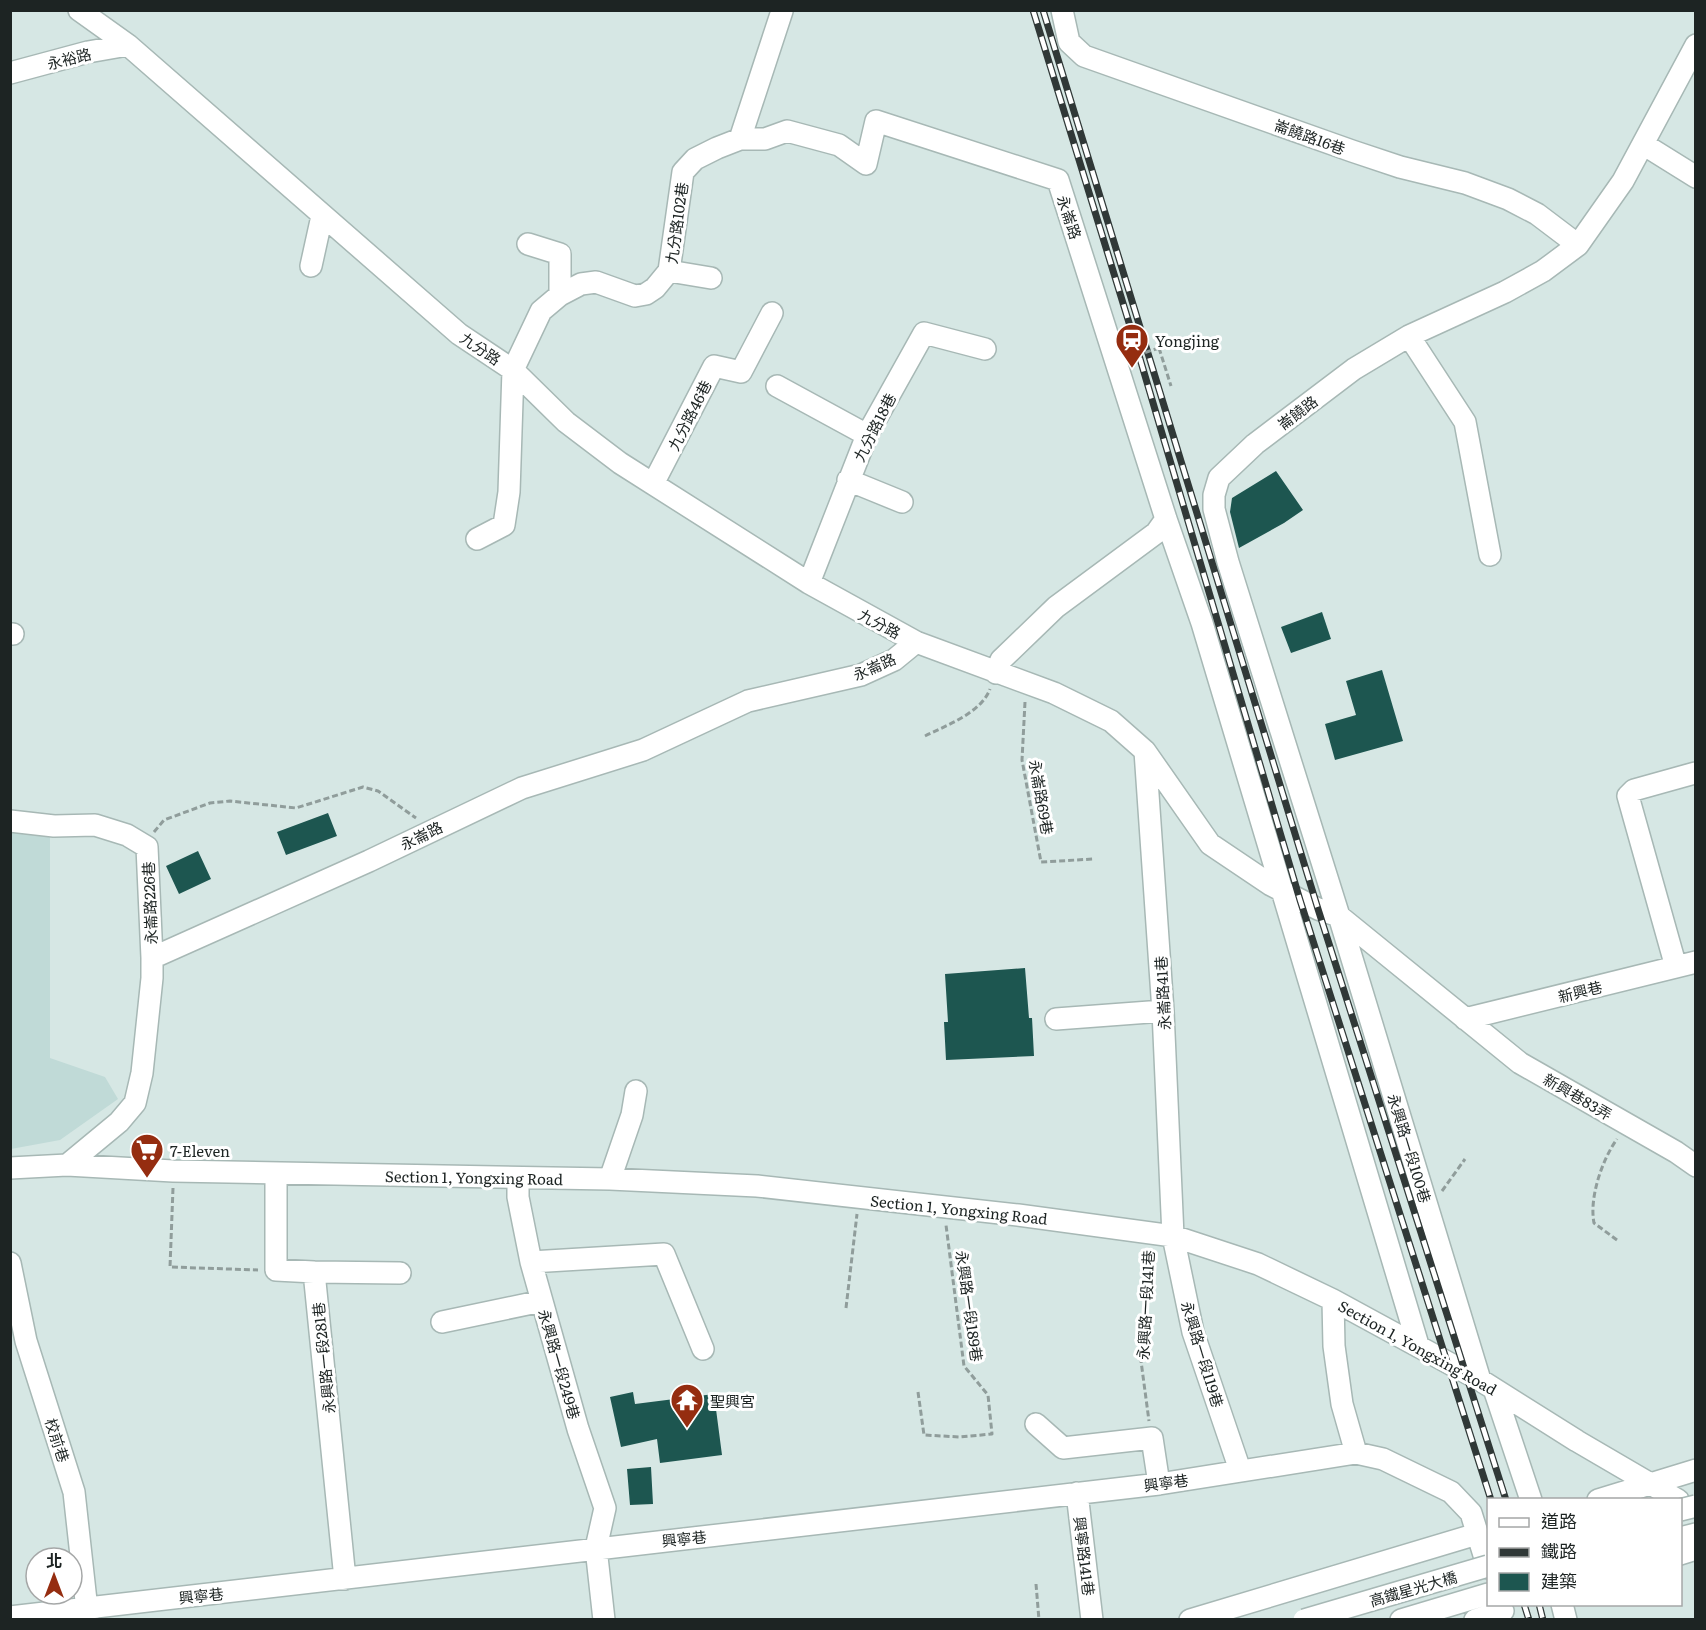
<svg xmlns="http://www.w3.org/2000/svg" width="1706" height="1630" font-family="Literata,'Noto Sans TC',serif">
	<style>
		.built { fill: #c0dad7 }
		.building { fill: #1d5650 }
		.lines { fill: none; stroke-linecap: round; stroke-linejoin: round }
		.minor-casing { stroke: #a7b8b5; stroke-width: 24 }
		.path { stroke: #909d9b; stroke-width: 3; stroke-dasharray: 6 3; stroke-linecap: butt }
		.minor { stroke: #fff; stroke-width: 21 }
		.rail-casing { stroke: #303837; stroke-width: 7 }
		.rail { stroke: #fff; stroke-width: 4.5; stroke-dasharray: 14; stroke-linecap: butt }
		.minor-bridge-casing { stroke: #a7b8b5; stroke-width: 24; stroke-linecap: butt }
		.path-bridge { stroke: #909d9b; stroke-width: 3; stroke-dasharray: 6 3; stroke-linecap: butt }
		.minor-bridge { stroke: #fff; stroke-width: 21 }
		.labels { text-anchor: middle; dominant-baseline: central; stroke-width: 6; stroke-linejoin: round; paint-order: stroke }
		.street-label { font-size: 15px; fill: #1d2423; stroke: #fff }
		.poi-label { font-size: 15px; fill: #1d2423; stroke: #fff; text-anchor: start }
	</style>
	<rect width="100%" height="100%" fill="#d6e7e4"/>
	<path class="built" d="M11 828 50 836V1058L105 1077 118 1099 60 1140 11 1149Z"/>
	<path class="building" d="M1276 471 1303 510 1284 523 1239 548 1230 512 1232 498Z
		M1322 612 1331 639 1291 653 1281 627Z
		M1382 670 1403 741 1335 760 1325 724 1356 715 1346 681Z
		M328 813 337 836 286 855 277 832Z
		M198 851 211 879 179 894 166 866Z
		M1025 968 1029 1018H1032L1034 1056 946 1060 944 1022H948L945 974Z
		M633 1392 635 1404 714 1394 722 1455 660 1463 657 1439 621 1447 610 1397Z
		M651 1467 653 1504 630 1505 627 1469Z"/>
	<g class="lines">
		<g class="minor-casing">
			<path id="minor" d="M79 10 128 45 459 334 513 370 566 422 620 463 809 583 916 642 1054 693 1111 721 1145 751 1210 844 1271 885 1318 909 1339 916 1520 1063 1676 1152 1696 1166
				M1062 10 1069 42 1084 56 1352 151 1400 167 1465 183 1508 199 1537 214 1578 245
				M10 73 88 52 128 45
				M740 139 782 11
				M1643 144 1696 177
				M528 244 560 254V295
				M311 266 322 216
				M669 271 711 278
				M1409 336 1465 422 1490 555
				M777 386 867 435
				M848 480 902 502
				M653 484 714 366 741 372 772 313
				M477 539 504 525 509 492 513 370 541 311 560 295 581 284 596 282 635 296 646 294 655 288 669 271 683 172 695 159 717 148 740 139H765L787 131 839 145 866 164 876 121 1058 180 1166 519 1202 623 1418 1345
				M809 583 867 435 924 333 985 349
				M10 634H13
				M996 673 1001 660 1056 607 1156 533 1166 519
				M1145 751 1163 1011 1173 1236 1193 1332 1240 1470
				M10 821 54 826 95 825 127 835 147 847 152 958
				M1676 967 1628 796 1634 790 1695 773
				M1056 1019 1163 1011
				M1465 1019 1696 962
				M67 1165 119 1122 135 1103 142 1073 152 978V958L369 861 522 788 643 750 748 701 861 675 894 660 916 642
				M10 1168 67 1165 173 1171 610 1179 757 1186 1018 1215 1173 1236 1258 1264 1333 1300 1480 1380 1577 1441 1678 1500
				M276 1173V1270L314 1272 345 1579
				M518 1178V1197L531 1262 578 1429 605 1508 596 1548 604 1620
				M610 1179 632 1115 636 1091
				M531 1262 664 1254 703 1349
				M10 1263 26 1341 74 1492 88 1619
				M314 1272 400 1273
				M1333 1300 1334 1346 1342 1404 1356 1453
				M442 1322 542 1301
				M1480 1380 1339 916 1228 562 1214 509V495L1219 478 1255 444 1354 369 1409 336 1505 292 1543 271 1578 245 1623 181 1696 45
				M1494 1389 1531 1500
				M1036 1424 1063 1448 1152 1438 1159 1484
				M1077 1493 1092 1620
				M1598 1500 1696 1470
				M1680 1538 1696 1534
				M1680 1554 1696 1549
				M1562 1604 1566 1620
				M10 1617 1159 1484 1356 1453 1383 1459 1451 1492 1471 1513 1488 1568
				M1190 1620 1477 1534
				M1401 1620 1488 1594
				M1475 1620 1503 1611"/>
		</g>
		<path class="path" d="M1159 348 1171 386
			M1025 702 1022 760 1041 862 1094 859
			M925 736C947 725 981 713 990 689
			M154 832 164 820 210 803 230 801 296 808 363 787 378 791 416 818
			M173 1188 170 1267 258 1270
			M1442 1191 1465 1159
			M1617 1240 1594 1223C1589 1198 1602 1160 1617 1139
			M1147 1249 1141 1361 1149 1421
			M846 1308 857 1214
			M918 1392 924 1435 960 1437 992 1434 988 1395 964 1366 946 1225
			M1036 1584 1039 1620"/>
		<use href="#minor" class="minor"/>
		<g class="rail-casing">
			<path id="rail" d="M1033 10 1138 352 1300 900 1491 1500
				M1043 10 1318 909 1506 1500
				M1524 1604 1529 1620
				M1539 1604 1543 1620"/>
		</g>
		<use href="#rail" class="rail"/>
		<g class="minor-bridge-casing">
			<path id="minor-bridge" d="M1680 1510 1696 1506
				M1304 1620 1488 1566"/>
		</g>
		<path class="path-bridge" d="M1128 358 1159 348"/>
		<use href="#minor-bridge" class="minor-bridge"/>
	</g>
	<defs>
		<g id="station-pin" transform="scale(1.725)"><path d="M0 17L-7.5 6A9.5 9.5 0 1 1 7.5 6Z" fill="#952d10" stroke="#fff"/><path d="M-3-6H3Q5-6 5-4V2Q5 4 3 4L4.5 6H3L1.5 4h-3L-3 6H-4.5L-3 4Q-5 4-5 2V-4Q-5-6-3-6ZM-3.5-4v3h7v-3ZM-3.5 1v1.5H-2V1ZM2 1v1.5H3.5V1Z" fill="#fff"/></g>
		<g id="supermarket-pin" transform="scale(1.725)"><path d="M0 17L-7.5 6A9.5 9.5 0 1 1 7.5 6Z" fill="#952d10" stroke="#fff"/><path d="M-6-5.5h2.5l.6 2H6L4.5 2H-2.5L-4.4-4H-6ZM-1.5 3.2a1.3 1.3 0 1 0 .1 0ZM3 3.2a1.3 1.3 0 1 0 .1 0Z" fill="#fff"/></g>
		<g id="temple-pin" transform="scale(1.725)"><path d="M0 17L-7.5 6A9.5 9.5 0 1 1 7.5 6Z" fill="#952d10" stroke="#fff"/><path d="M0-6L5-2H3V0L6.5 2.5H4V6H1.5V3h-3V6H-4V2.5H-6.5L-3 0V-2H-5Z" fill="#fff"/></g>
	</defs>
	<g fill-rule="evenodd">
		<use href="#station-pin" x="1132" y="340"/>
		<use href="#supermarket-pin" x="147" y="1150"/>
		<use href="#temple-pin" x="687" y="1400"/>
	</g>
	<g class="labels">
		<g class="street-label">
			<text transform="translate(69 58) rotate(-14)">永裕路</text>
			<text transform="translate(1310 136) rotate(20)">崙饒路16巷</text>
			<text transform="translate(1070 217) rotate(72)">永崙路</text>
			<text transform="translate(676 223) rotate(-82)">九分路102巷</text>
			<text transform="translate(481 348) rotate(34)">九分路</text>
			<text transform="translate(1297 412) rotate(-37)">崙饒路</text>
			<text transform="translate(689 415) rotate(-63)">九分路46巷</text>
			<text transform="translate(874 427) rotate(-63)">九分路18巷</text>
			<text transform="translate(880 623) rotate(28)">九分路</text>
			<text transform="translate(874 666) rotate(-24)">永崙路</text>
			<text transform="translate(1042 797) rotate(80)">永崙路69巷</text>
			<text transform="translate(421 835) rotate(-26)">永崙路</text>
			<text transform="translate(149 903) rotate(-92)">永崙路226巷</text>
			<text transform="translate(1580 991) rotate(-14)">新興巷</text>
			<text transform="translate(1162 993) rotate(-93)">永崙路41巷</text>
			<text transform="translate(1578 1096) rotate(30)">新興巷83弄</text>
			<text transform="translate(1410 1148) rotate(73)">永興路一段100巷</text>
			<text transform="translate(474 1177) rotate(1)">Section 1, Yongxing Road</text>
			<text transform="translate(959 1209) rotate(6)">Section 1, Yongxing Road</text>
			<text transform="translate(1145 1305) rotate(-87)">永興路一段141巷</text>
			<text transform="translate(970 1306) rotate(82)">永興路一段189巷</text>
			<text transform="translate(1418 1347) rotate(29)">Section 1, Yongxing Road</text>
			<text transform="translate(1203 1354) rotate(73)">永興路一段119巷</text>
			<text transform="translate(323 1358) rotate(-96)">永興路一段281巷</text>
			<text transform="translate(560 1364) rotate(74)">永興路一段249巷</text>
			<text transform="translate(58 1440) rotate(72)">校前巷</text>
			<text transform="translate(1166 1482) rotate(-8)">興寧巷</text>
			<text transform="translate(684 1538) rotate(-6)">興寧巷</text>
			<text transform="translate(1085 1556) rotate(83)">興寧路141巷</text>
			<text transform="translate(1413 1588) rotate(-16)">高鐵星光大橋</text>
			<text transform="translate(201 1595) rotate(-6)">興寧巷</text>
		</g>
		<g class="poi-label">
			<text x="1155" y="340">Yongjing</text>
			<text x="170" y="1150">7-Eleven</text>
			<text x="710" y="1400">聖興宮</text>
		</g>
	</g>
	<rect width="1706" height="1630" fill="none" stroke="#1d2423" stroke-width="24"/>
	<rect x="1487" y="1498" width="195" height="108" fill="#ffffff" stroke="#a5a7a7" stroke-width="1.5"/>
	<rect x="1499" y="1518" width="30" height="9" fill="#ffffff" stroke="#a5a7a7" stroke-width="1.5"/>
	<text x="1541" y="1528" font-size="18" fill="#1d2423">道路</text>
	<rect x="1499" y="1548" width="30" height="9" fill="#303837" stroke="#a5a7a7" stroke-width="1.5"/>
	<text x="1541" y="1558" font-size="18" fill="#1d2423">鐵路</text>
	<rect x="1499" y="1573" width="30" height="18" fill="#1d5650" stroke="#a5a7a7" stroke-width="1.5"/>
	<text x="1541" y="1588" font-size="18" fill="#1d2423">建築</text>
	<g transform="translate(54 1576)"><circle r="28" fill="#ffffff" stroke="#a5a7a7" stroke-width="1.5"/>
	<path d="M0-4.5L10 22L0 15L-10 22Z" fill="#952d10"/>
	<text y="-9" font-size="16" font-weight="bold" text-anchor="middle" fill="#1d2423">北</text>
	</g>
</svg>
